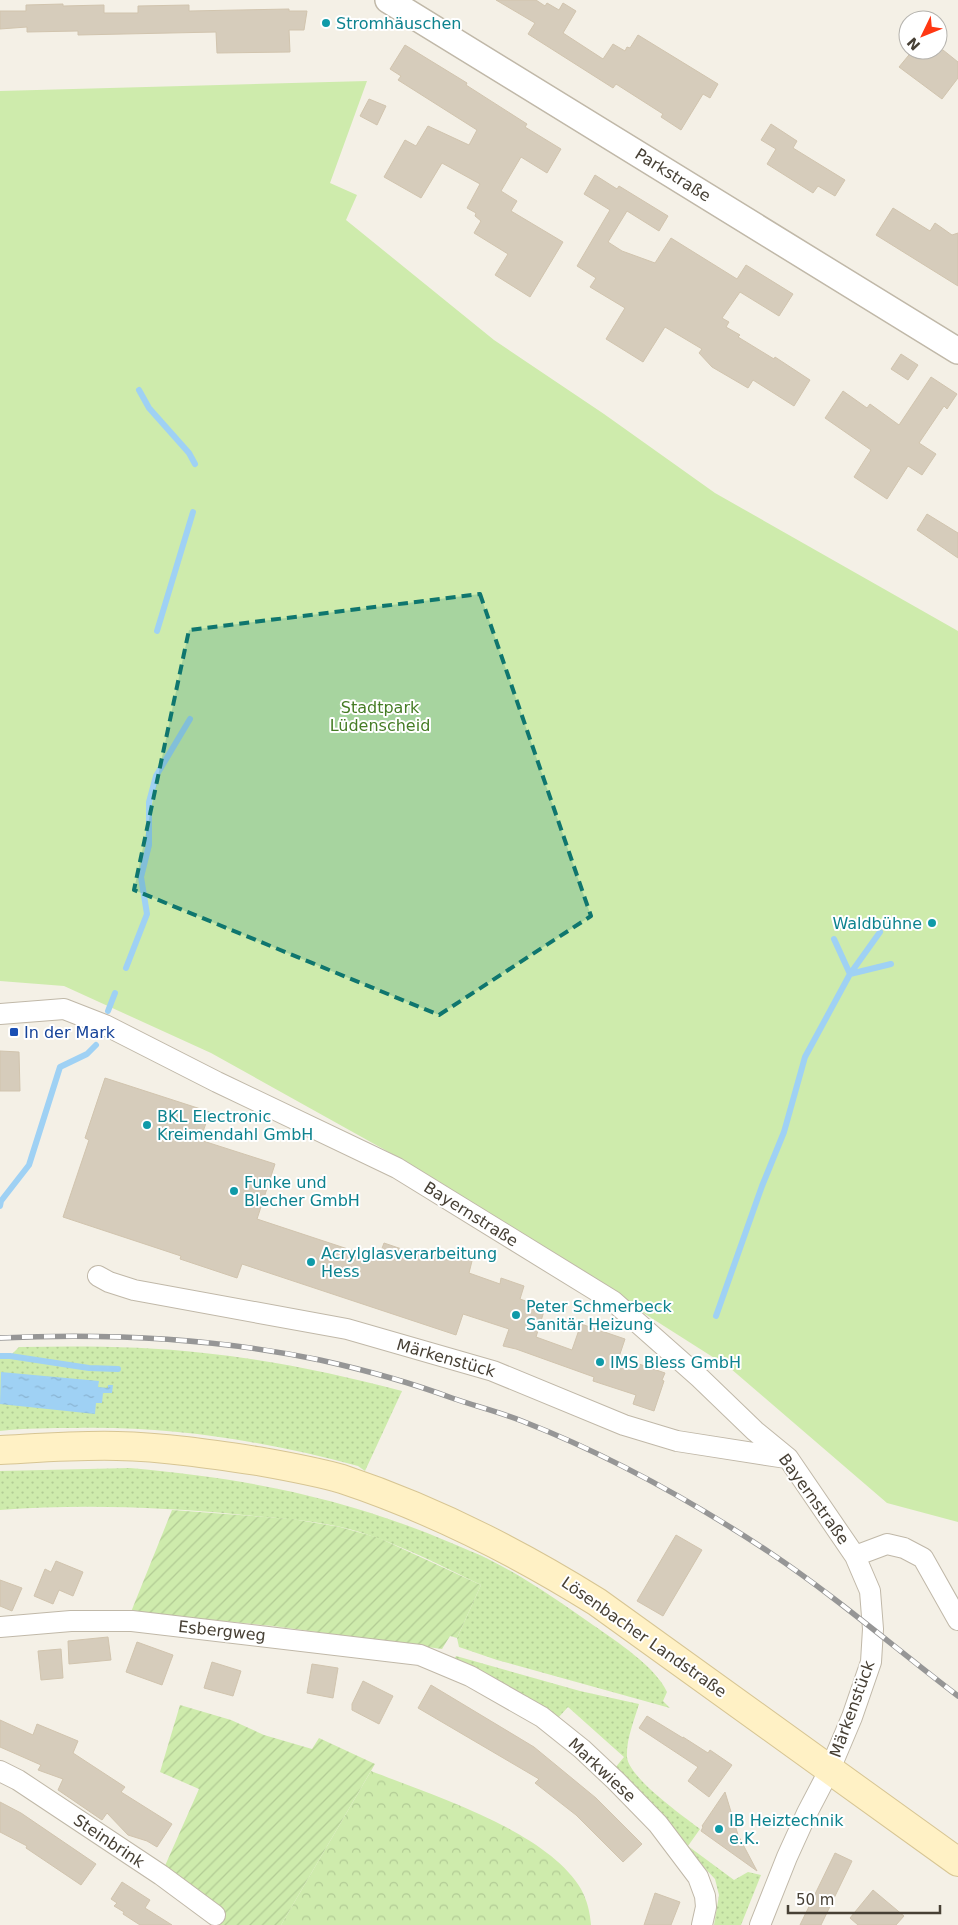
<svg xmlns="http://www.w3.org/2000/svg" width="958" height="1925" font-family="'DejaVu Sans',sans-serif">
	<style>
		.grass { fill: url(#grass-dots) }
		.forest { fill: url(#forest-crowns) }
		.park { fill: #ceebac }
		.garden { fill: url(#garden-furrows) }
		.water { fill: url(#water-ripples) }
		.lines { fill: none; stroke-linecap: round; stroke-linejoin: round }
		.stream { stroke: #9fd1f4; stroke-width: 6 }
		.building { fill: #d6ccbb; stroke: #d1c4ae }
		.minor-casing { stroke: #c0b8a8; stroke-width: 22 }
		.tertiary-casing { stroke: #c0b8a8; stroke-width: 28 }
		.secondary-casing { stroke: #d7c593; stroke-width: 30 }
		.minor { stroke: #fff; stroke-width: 20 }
		.tertiary { stroke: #fff; stroke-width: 25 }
		.secondary { stroke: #fff1c5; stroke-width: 28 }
		.rail-casing { stroke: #969696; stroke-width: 5.5 }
		.rail { stroke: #fff; stroke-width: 4; stroke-dasharray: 11; stroke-linecap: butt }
		.marked { fill: #0f766e; fill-opacity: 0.2; stroke: #0f766e; stroke-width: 4; stroke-dasharray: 10 6; stroke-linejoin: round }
		.culture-dot { fill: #0f9aa8; stroke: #fff; stroke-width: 2 }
		.transit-dot { fill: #1a4fb4; stroke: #fff; stroke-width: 2 }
		.labels { text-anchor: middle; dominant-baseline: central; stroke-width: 4; stroke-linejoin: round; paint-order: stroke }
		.culture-label { font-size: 16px; fill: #0d838f; stroke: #fff; text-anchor: start }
		.street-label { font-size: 16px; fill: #474035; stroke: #fff }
		.park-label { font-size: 16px; fill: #457c25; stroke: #fff }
		.transit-label { font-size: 16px; fill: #164399; stroke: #fff; text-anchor: start }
	</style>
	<defs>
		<pattern id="grass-dots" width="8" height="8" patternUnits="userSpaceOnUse" patternTransform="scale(1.25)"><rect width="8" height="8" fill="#ceebac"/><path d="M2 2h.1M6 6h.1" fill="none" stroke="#b2cb95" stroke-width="1.8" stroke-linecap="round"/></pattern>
		<pattern id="forest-crowns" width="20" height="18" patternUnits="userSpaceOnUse" patternTransform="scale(1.25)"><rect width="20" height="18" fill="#ceebac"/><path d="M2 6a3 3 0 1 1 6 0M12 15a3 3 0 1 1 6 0" fill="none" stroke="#b2cb95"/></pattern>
		<pattern id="garden-furrows" width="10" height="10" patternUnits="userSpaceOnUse" patternTransform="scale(1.25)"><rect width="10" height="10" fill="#ceebac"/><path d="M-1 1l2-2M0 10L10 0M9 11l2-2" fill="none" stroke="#b2cb95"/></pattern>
		<pattern id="water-ripples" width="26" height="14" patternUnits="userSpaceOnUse" patternTransform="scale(1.25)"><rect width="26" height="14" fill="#9fd1f4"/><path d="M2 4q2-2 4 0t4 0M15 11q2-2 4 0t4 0" fill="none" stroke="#8ab4d2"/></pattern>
	</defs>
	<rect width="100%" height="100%" fill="#f4f0e6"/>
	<path class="grass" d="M19 1347C81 1346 143 1346 204 1353 271 1360 337 1374 402 1391L365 1471 358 1466C266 1441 172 1426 76 1428 51 1428 25 1428 0 1431V1356H10Z
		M130 1468C243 1478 343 1497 449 1542 462 1548 477 1553 490 1560 526 1578 560 1602 593 1625 616 1641 656 1667 667 1692L663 1701 670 1708 497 1660 459 1647 457 1638 481 1585C438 1564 388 1538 341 1527 309 1520 276 1518 243 1515 163 1507 80 1504 0 1510V1471Z
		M456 1656 580 1691 639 1704C634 1721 626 1740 627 1757 629 1778 683 1816 700 1829L688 1846 734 1880 748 1872 761 1875 741 1925H714L719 1895 715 1879 685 1847 615 1768 624 1757 568 1707 558 1718 453 1662Z"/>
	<path class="forest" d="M371 1771C432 1795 547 1831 581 1889 587 1900 590 1912 591 1925H281Z"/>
	<path class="park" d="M367 81 330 183 357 195 346 220 494 340 604 414 715 493 958 631V1522L887 1503 730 1368 403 1160 211 1053 64 986 0 981V91Z"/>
	<path class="garden" d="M172 1510 292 1519 340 1527 379 1538 481 1585 457 1638 450 1636 442 1649 273 1626 131 1612Z
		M180 1705 231 1720 264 1735 312 1749 319 1738 375 1764 281 1925H210L219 1909 164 1868 199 1789 160 1772Z"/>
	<path class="water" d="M1 1372 99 1381 98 1387 108 1388V1385H113L112 1393H103L102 1403H96L95 1414 0 1404Z"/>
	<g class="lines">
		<path class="stream" d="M139 390 149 408 189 453 195 464
			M157 631 193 512
			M834 939 850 974 891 964
			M126 968 147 914 141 877 149 845V802L156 776 190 719
			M108 1011 115 993
			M0 1206 1 1201 29 1165 60 1067 87 1054 96 1045
			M716 1316 762 1186 784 1132 805 1057 850 974 880 932
			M0 1356H10L89 1368 118 1369"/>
	</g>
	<path class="building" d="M496 0H536L545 6 547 3 559 10 563 3 576 11 563 33 603 59 613 44 625 51 627 47 630 48 638 35 718 84 710 98 703 94 681 130 661 117 663 114 616 84 613 88 528 34 535 23Z
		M63 4V6L104 5V13H138V6L189 5V11L289 9V11H307L304 30H289L290 52 217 53 216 32 78 35V31L27 32V27L0 29V11H26V5Z
		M405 45 467 83 466 85 527 124 525 127 561 149 547 173 521 157 501 191 517 201 511 211 563 242 530 297 495 275 508 254 474 233 481 221 475 216 476 213 467 208 480 184 442 163 421 198 384 177 405 140 416 146 428 126 469 145 477 130 398 80 401 76 390 69Z
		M913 50H943L958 62V78L942 99 899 67Z
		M369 99 386 106 377 125 360 116Z
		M771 124 797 141 793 148 845 180 835 196 818 186 813 193 767 164 776 149 761 140Z
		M595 175 617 189 619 186 668 216 659 231 627 211 608 242 622 251 655 263 671 238 737 279 746 265 793 294 779 316 740 292 722 318 729 322 726 327 740 335 738 337 774 359 775 357 810 380 794 406 753 380 748 388 712 367 699 353 702 349 665 327 643 362 606 339 625 308 590 287 596 278 577 266 610 210 584 194Z
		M893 208 930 231 935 223 952 235 958 233V286L876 235Z
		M901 354 918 365 908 380 891 369Z
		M931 377 957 394 947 409 944 406 919 443 936 454 922 475 908 466 887 499 854 477 871 450 825 418 843 391 867 408 870 404 899 425Z
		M927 514 958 533V558L917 530Z
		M0 1051 19 1052 20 1091H0Z
		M105 1078 210 1112 200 1140 275 1164 257 1219 378 1259 384 1243 434 1260 438 1249 472 1261 469 1273 500 1284 501 1278 524 1286 520 1299 545 1308 536 1337 572 1350 581 1324 625 1339 619 1357 665 1373 662 1380 664 1381 654 1411 633 1404 636 1395 593 1381 594 1377 516 1349 503 1346 509 1329 463 1314 456 1335 242 1264 237 1278 180 1259 181 1256 63 1217 89 1140 85 1138Z
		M676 1535 702 1550 663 1616 637 1601Z
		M56 1561 83 1572 73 1596 59 1590 53 1604 34 1596 45 1569 51 1572Z
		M0 1580 22 1588 12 1611 0 1606Z
		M108 1637 111 1660 69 1664 68 1641Z
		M137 1642 173 1655 162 1685 126 1672Z
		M61 1649 63 1678 41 1680 38 1651Z
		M212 1662 241 1671 233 1696 204 1688Z
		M312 1664 338 1668 333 1698 307 1693Z
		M363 1681 393 1696 379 1724 352 1710V1704Z
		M431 1685 534 1747 596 1798 642 1844 623 1862 576 1815 535 1783 539 1779 418 1708Z
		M647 1716 683 1738V1737L708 1753 710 1750 732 1765 709 1797 688 1781 698 1767 639 1728Z
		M0 1720 33 1735 37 1724 78 1741 73 1753 125 1787 121 1792 172 1824 157 1847 147 1841 128 1835 107 1813 102 1820 58 1790 63 1779 38 1770 41 1765 0 1747Z
		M725 1792 738 1835 757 1871 701 1831 703 1827 702 1826Z
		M0 1802 21 1813 96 1864 81 1885 26 1848 27 1846 0 1832Z
		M835 1853 852 1861 821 1925H800Z
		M122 1882 150 1900 145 1908 172 1925H140L123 1914 124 1912 114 1906 117 1903 111 1899Z
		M873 1890 904 1916 896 1925H858L850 1918Z
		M655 1893 680 1902 671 1925H644Z"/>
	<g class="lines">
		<g class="minor-casing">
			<path id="minor" d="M0 1014 64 1009 105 1025 217 1082 397 1168 613 1301 700 1378 755 1431 788 1458 855 1556 870 1591 873 1629 871 1662 852 1717 830 1769 807 1813 787 1857 760 1925
				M98 1276 109 1282 134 1290 347 1329 493 1371 624 1425 677 1441 786 1458
				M855 1556 887 1544 904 1548 923 1558 958 1620
				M0 1627 71 1621H132L420 1655 470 1676 542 1717 582 1749 616 1781 658 1824 698 1877 705 1896 706 1907 702 1925
				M0 1771 18 1780 161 1875 215 1915"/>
		</g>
		<g class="tertiary-casing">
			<path id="tertiary" d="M388 0 958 351"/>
		</g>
		<g class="secondary-casing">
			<path id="secondary" d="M0 1450C39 1448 78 1445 117 1446 164 1447 211 1454 257 1461 285 1466 314 1471 342 1479 432 1509 517 1552 597 1602L958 1862"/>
		</g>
		<use href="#minor" class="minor"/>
		<use href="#tertiary" class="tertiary"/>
		<use href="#secondary" class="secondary"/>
		<g class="rail-casing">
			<path id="rail" d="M0 1338C107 1333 215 1338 320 1360 365 1370 409 1382 452 1398 475 1406 499 1412 522 1421 609 1455 692 1501 769 1552 835 1596 895 1648 958 1696"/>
		</g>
		<use href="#rail" class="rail"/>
	</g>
	<path class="marked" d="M480 594 591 916 439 1015 134 890 189 630Z"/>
	<g class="culture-dot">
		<circle cx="326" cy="23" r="5"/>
		<circle cx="932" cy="923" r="5"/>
		<circle cx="147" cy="1125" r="5"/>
		<circle cx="234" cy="1191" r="5"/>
		<circle cx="311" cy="1262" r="5"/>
		<circle cx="516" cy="1315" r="5"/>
		<circle cx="600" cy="1362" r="5"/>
		<circle cx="719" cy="1829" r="5"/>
	</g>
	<rect class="transit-dot" x="9" y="1027" width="10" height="10" rx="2.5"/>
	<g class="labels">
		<g class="culture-label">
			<text x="336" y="23">Stromhäuschen</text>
			<text x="922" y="923" text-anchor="end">Waldbühne</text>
			<text x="157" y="1116">BKL Electronic<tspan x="157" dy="18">Kreimendahl GmbH</tspan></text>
			<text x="244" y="1182">Funke und<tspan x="244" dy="18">Blecher GmbH</tspan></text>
			<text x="321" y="1253">Acrylglasverarbeitung<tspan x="321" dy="18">Hess</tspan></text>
			<text x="526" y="1306">Peter Schmerbeck<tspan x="526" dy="18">Sanitär Heizung</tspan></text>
			<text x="610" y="1362">IMS Bless GmbH</text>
			<text x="729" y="1820">IB Heiztechnik<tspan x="729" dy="18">e.K.</tspan></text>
		</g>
		<g class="street-label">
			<text transform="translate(673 175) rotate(32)">Parkstraße</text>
			<text transform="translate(471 1214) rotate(32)">Bayernstraße</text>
			<text transform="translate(446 1358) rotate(16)">Märkenstück</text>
			<text transform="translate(814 1499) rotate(54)">Bayernstraße</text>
			<text transform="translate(222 1631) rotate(6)">Esbergweg</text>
			<text transform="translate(644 1637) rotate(35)">Lösenbacher Landstraße</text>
			<text transform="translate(852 1709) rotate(-70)">Märkenstück</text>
			<text transform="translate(602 1770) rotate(43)">Markwiese</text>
			<text transform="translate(109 1841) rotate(34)">Steinbrink</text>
		</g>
		<g class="park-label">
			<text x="380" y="707">Stadtpark<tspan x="380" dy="18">Lüdenscheid</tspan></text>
		</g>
		<g class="transit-label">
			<text x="24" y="1032">In der Mark</text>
		</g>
	</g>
	<g transform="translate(923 35) rotate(227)"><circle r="24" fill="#ffffff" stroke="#b5b3ae"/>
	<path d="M0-4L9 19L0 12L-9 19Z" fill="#ff3712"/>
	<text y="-8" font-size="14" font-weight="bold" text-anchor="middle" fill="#474035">N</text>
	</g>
	<path d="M788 1905v8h152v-8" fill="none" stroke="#474035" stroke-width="2.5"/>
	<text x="796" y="1905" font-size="15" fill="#474035" stroke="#ffffff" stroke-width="4" paint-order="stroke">50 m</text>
</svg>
